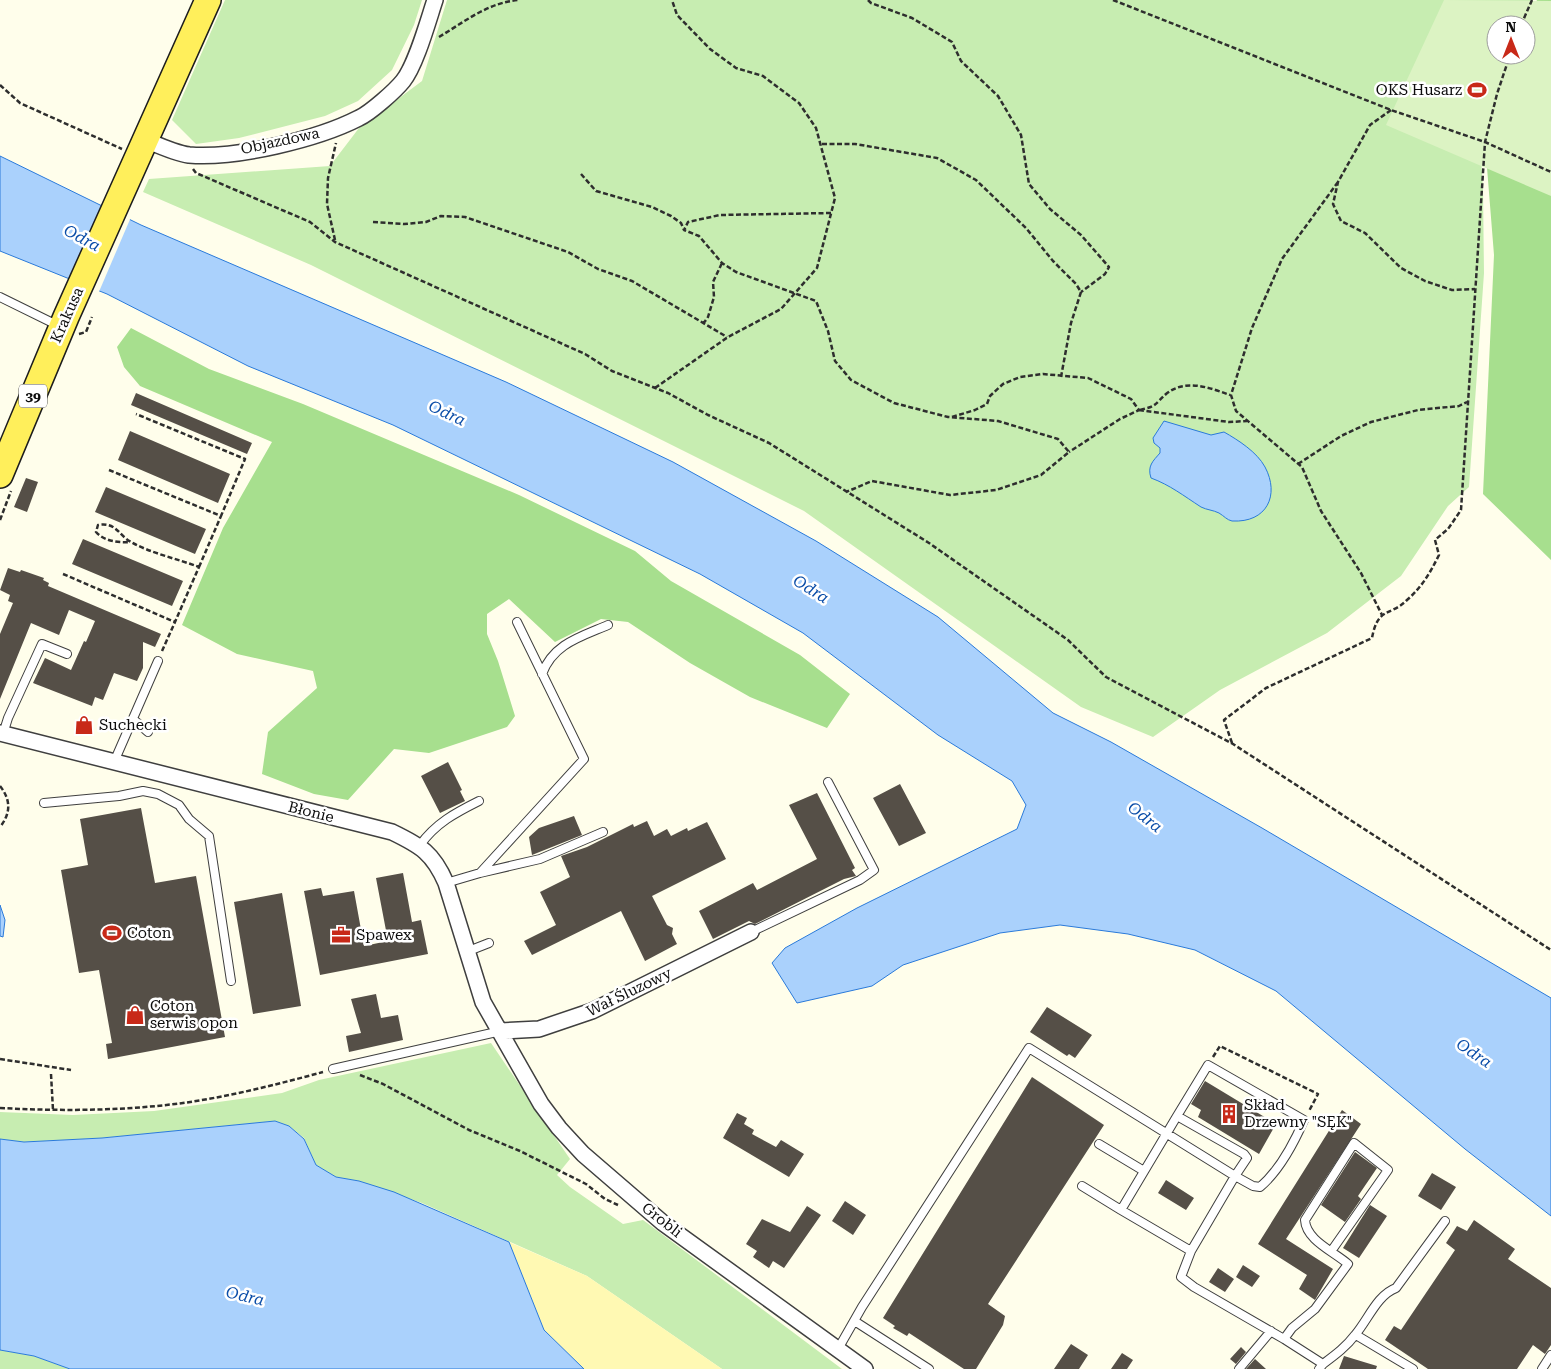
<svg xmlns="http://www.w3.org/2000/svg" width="1551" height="1369" font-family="'Roboto Serif',serif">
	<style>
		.green { fill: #c7edb1 }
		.forest { fill: #a7df8e }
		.sand { fill: #fff9b3 }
		.pitch { fill: #dcf3c3; fill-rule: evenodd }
		.water { fill: #aad1fc; stroke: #2a7ada }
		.pier { fill: #fffeeb }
		.building { fill: #554f47 }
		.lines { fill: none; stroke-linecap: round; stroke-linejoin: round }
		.service-casing { stroke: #3f3f3f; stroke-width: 10 }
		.minor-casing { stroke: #3f3f3f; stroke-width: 18 }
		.primary-casing { stroke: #1d1d1d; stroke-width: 28 }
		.path { stroke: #2e2e2e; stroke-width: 2.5; stroke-dasharray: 5 2.5; stroke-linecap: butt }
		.service { stroke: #fff; stroke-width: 8 }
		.minor { stroke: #fff; stroke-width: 15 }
		.primary { stroke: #ffef5b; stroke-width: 25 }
		.labels { text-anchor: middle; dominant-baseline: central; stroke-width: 5; stroke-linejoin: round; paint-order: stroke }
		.shield { fill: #fff; stroke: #555; stroke-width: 1 }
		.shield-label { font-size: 14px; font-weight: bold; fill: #0c0c0c }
		.poi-label { font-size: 15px; fill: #0c0c0c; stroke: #fff; text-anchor: start }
		.street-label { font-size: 15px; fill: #0c0c0c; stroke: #fff }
		.water-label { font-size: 16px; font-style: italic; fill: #0a4da8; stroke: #fff }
	</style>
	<rect width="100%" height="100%" fill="#fffeeb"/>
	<path class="green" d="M225 0H422L414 25 392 70 358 101 325 116 239 138 196 144 172 120Z
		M447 0H1533L1496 25V55L1480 138 1483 190 1484 273 1469 487 1448 506 1401 576 1327 633 1220 690 1153 737 1081 707 804 511 311 265 143 192 149 179 330 166 359 128 422 81Z
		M491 1043 570 1159 557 1175 570 1187 623 1224 643 1220 842 1369H722L587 1276 422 1203 359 1181 336 1177 316 1165 304 1138 289 1126 275 1121 102 1138 24 1142 0 1139V1112L73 1115 154 1111 282 1093 319 1080Z
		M0 1350 34 1356 70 1369H0Z"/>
	<path class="forest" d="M1537 0H1551V560L1483 494 1494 255 1486 155 1526 55V25Z
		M131 328 209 369 303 404 519 495 635 551 671 581 800 655 850 694 827 728 750 697 690 663 628 622 601 619 555 642 509 599 487 614V634L498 661 515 716 507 727 429 753 394 749 348 800 314 794 262 774 268 732 317 688 313 671 237 654 182 625 223 528 272 442 140 386 124 367 117 347Z"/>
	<path class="sand" d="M509 1242 587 1276 722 1369H584L544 1330Z"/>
	<path class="pitch" d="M1444 0 1551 1V196L1386 125ZM1496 25H1526V55H1496Z"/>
	<path class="water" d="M0 156 141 225 506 382 673 462 816 541 938 617 1053 713 1111 742 1262 828 1551 998V1216L1465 1149 1276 991 1195 950 1128 934 1060 925 1000 933 903 965 872 986 797 1003 772 963 785 948 857 908 1017 829 1026 805 1012 781 938 735 803 633 700 574 393 425 248 366 107 294 0 251Z
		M1164 421 1211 435 1224 432C1238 440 1257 452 1265 467 1280 495 1267 523 1232 521 1227 520 1224 516 1219 513 1213 510 1207 510 1201 507 1184 496 1170 485 1151 478 1147 466 1153 461 1160 453V448L1154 443 1153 438Z
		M0 905 5 920 3 937 0 936Z
		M275 1121 289 1126 304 1139 316 1165 336 1177 359 1181 394 1192 509 1242 544 1330 584 1369H70L34 1356 0 1350V1139L24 1142 102 1138Z"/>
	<path class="pier" d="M103 203 131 217 98 294 69 282Z"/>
	<path class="building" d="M136 393 252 443 247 454 131 405Z
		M130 431 230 474 218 503 118 460Z
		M26 478 38 482 27 512 14 507Z
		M106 487 206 529 195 554 95 512Z
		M83 539 183 581 172 606 72 564Z
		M8 568 20 572 21 570 44 578 43 580 49 583 48 586 161 634 155 647 143 642V668L137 681 114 673 103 700 95 697 92 706 33 683 45 658 71 670 84 641 86 642 95 621 69 610 59 635 31 623 0 699V634L13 603 8 601 10 595 0 590Z
		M448 762 462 790 460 791 465 801 440 813 421 776Z
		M900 784 926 833 899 846 873 798Z
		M817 793 855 868 852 870 856 876 844 879 755 924 749 921 713 939 699 911 753 883 757 890 817 859 789 805Z
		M141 808 155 883 196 876 225 1037 108 1059 106 1044 112 1043 99 970 79 973 61 870 88 865 80 819Z
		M574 816 582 835 532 855 529 837 539 828Z
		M647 821 654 836 667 829 671 836 687 828 688 831 707 822 726 859 652 896 667 925 673 928 672 934 677 944 645 961 621 911 532 955 524 941 556 925 540 892 570 877 561 856 587 847 633 824 634 827Z
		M403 873 412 922 421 920 428 954 320 975 304 891 321 888 323 896 354 891 364 946 388 941 376 878Z
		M282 893 301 1006 253 1014 234 902Z
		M376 994 381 1018 398 1015 403 1040 349 1052 346 1036 361 1033 351 999Z
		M1047 1007 1092 1035 1075 1058 1069 1054 1067 1056 1030 1032Z
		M1032 1077 1104 1125 988 1304 1005 1316 1003 1325 976 1369H964L909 1333 907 1336 893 1328 895 1326 883 1318Z
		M1205 1081 1276 1124 1259 1154 1198 1117 1201 1110 1191 1104Z
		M1342 1110 1361 1124 1286 1239 1333 1269 1315 1300 1299 1289 1307 1275 1258 1244Z
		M737 1113 747 1118 744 1124 754 1130 752 1134 776 1147 781 1140 804 1154 789 1177 723 1138Z
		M1355 1152 1377 1168 1358 1196 1361 1199 1345 1222 1321 1205Z
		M1432 1173 1456 1187 1441 1210 1418 1196Z
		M1166 1180 1194 1198 1186 1210 1158 1193Z
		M845 1201 866 1215 853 1235 832 1221Z
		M1370 1205 1387 1216 1359 1258 1343 1248Z
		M807 1206 821 1215 784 1268 773 1261 769 1268 753 1257 757 1251 746 1244 762 1219 790 1232Z
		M1474 1220 1515 1249 1508 1259 1551 1288V1345L1545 1354 1533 1345 1517 1369H1428L1385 1340 1394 1326 1401 1330 1455 1250 1446 1243 1457 1226 1467 1231Z
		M1243 1265 1260 1276 1252 1287 1236 1277Z
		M1218 1268 1234 1279 1225 1292 1209 1282Z
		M1071 1344 1088 1355 1079 1369H1054Z
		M1241 1347 1246 1352 1236 1364 1230 1359Z
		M1122 1353 1133 1360 1127 1369H1111Z
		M1344 1356 1377 1366 1376 1369H1339Z
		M1255 1359 1266 1369H1246Z"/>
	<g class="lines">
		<g class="service-casing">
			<path id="service" d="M0 297 59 326
				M542 674C553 644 580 637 608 625
				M133 719 148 732
				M3 734 8 718 42 644 67 654
				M114 762 158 661
				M44 803 119 796 143 791 158 794 179 805 189 819 209 836 231 981
				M420 845C436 823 455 813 479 801
				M480 873 540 859 603 832
				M446 883 480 873 584 759 517 622
				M751 932 860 880 874 870 828 782
				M466 952 489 943
				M333 1069 501 1031
				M1099 1144 1144 1171
				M1082 1186 1121 1210 1177 1116 1244 1154 1247 1158 1235 1176 1253 1186 1260 1187C1280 1170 1294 1143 1304 1120L1208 1065 1177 1116
				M1121 1210 1191 1251
				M856 1322 929 1369
				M1356 1335 1413 1369
				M1284 1339 1292 1328 1315 1309 1348 1264C1333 1251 1306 1240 1305 1220L1354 1143 1388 1170 1332 1250
				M838 1349 862 1307 1029 1048 1235 1176 1191 1251 1181 1277 1194 1287 1284 1339 1323 1364 1319 1369
				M1323 1364C1335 1355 1346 1347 1355 1335 1368 1320 1377 1295 1396 1288L1445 1221
				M1239 1369 1271 1331
				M1542 1369 1551 1355"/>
		</g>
		<g class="minor-casing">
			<path id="minor" d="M146 140C160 146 175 153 189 155 236 159 318 139 359 118 370 113 395 91 403 81 416 65 428 21 435 0
				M0 733 392 832C421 846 433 853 446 883L483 1002 541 1104 559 1128 583 1154 663 1223 865 1369
				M501 1031 539 1029 592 1011 751 932"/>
		</g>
		<g class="primary-casing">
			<path id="primary" d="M0 475 66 317 208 0"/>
		</g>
		<path class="path" d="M868 0 871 3 912 18 952 42 961 61 998 96 1021 135 1029 184 1050 209 1081 235 1109 267 1105 274 1081 292
			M1113 0 1391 110 1485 142 1551 172
			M1521 25 1532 0
			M439 37C464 22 489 2 519 0
			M0 85 20 103 122 149
			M1391 110 1370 125 1338 182 1333 204 1341 221 1365 233 1401 268 1425 281 1452 290 1475 289
			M822 144H855L937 158 976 180 1026 228 1053 261 1076 284 1081 292 1071 323 1061 377
			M193 169 196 173 310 222 335 242 585 354 612 371 668 393 708 415 769 443 929 543 1068 640 1106 677 1233 744 1551 950
			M581 174 596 191 652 207 671 216 681 223 684 230
			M1338 182 1282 259 1252 328 1231 395 1236 411 1302 467 1321 511 1361 573 1382 615
			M831 213 720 215 688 222 684 230 699 236 722 263 736 272 816 301 828 331 835 361 851 380 894 403 948 417 998 421 1058 439 1069 452 1041 475 996 490 950 495 872 481 846 492
			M373 222 404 224 426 222 441 216 465 217 568 252 598 269 632 281 727 337
			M335 240 327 204 328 178 336 143
			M703 324 708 317 714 297 713 282 722 263
			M79 334 86 332 92 317
			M655 388 728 337 781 309 817 268 835 198 816 128 799 103 763 76 736 68 710 49 677 15 672 0
			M1139 410 1229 422 1247 421
			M1140 410C1157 406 1154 405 1166 394 1186 378 1210 388 1230 395
			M952 417 975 410 987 404 990 396 1003 384 1020 377 1043 374 1088 378 1131 399 1139 410 1120 419 1069 452
			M1298 464 1341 436 1371 422 1418 410 1459 406 1467 402
			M109 470 221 516 245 459 136 414
			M0 520 11 491
			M199 567 221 516
			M63 574 175 622 199 567C178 559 150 553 131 542 118 535 117 522 98 525L96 532C104 541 118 543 130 542
			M162 651 175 622
			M1232 743 1224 720 1266 688 1372 638C1378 606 1390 617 1407 600 1422 587 1430 573 1439 555L1435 540 1448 529 1461 510 1485 142 1497 94 1510 55
			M0 786C11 800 11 813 0 827
			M1213 1057 1220 1046 1318 1094 1309 1111
			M0 1059 71 1070
			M51 1074 53 1110
			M360 1075 383 1084 469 1130 520 1151 586 1184 605 1199 618 1205
			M0 1108C58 1111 117 1111 175 1104 224 1098 275 1085 323 1072"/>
		<use href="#service" class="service"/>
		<use href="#minor" class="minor"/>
		<use href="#primary" class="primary"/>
	</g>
	<defs>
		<g id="stadium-bare" transform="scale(1.5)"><path d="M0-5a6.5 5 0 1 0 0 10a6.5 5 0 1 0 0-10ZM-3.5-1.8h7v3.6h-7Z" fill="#c82918" stroke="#fff" stroke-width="2.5" paint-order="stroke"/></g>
		<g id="shop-bare" transform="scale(1.5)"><path d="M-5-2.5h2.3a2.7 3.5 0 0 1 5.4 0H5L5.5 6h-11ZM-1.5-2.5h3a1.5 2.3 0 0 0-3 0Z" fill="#c82918" stroke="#fff" stroke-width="2.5" paint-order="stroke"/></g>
		<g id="office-bare" transform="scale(1.5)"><path d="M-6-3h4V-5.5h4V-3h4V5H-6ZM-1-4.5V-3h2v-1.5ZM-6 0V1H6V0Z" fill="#c82918" stroke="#fff" stroke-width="2.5" paint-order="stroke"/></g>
		<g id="building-bare" transform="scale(1.5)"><path d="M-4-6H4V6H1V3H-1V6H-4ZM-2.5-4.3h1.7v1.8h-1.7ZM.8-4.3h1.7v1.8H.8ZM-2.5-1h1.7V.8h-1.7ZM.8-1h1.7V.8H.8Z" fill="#c82918" stroke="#fff" stroke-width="2.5" paint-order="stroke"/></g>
	</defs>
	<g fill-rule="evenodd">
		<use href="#stadium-bare" x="1477" y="90"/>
		<use href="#shop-bare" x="84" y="725"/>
		<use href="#stadium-bare" x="112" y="933"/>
		<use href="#office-bare" x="341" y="935"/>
		<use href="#shop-bare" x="135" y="1015"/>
		<use href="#building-bare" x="1229" y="1114"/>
	</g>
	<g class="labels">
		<rect class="shield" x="19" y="384.5" width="28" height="23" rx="4"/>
		<g class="shield-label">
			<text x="33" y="396">39</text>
		</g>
		<g class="poi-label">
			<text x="1462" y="90" text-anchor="end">OKS Husarz</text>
			<text x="99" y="725">Suchecki</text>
			<text x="127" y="933">Coton</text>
			<text x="356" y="935">Spawex</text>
			<text x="150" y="1006">Coton<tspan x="150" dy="17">serwis opon</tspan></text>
			<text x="1244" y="1105">Skład<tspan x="1244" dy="17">Drzewny "SĘK"</tspan></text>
		</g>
		<g class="street-label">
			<text transform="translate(280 141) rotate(-12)">Objazdowa</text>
			<text transform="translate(67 315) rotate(-66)">Krakusa</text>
			<text transform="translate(311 812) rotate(14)">Błonie</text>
			<text transform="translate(629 992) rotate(-26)">Wał Śluzowy</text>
			<text transform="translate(662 1220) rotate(38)">Grobli</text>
		</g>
		<g class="water-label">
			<text transform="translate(82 238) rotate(28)">Odra</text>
			<text transform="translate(447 413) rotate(25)">Odra</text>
			<text transform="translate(811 589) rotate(32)">Odra</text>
			<text transform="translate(1145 817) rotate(38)">Odra</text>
			<text transform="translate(1474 1053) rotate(34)">Odra</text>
			<text transform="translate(245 1296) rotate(13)">Odra</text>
		</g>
	</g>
	<g transform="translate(1511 40)"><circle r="24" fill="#ffffff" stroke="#9e9e9e"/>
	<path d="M0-4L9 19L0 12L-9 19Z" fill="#c82918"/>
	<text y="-8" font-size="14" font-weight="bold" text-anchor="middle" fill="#0c0c0c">N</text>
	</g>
</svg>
